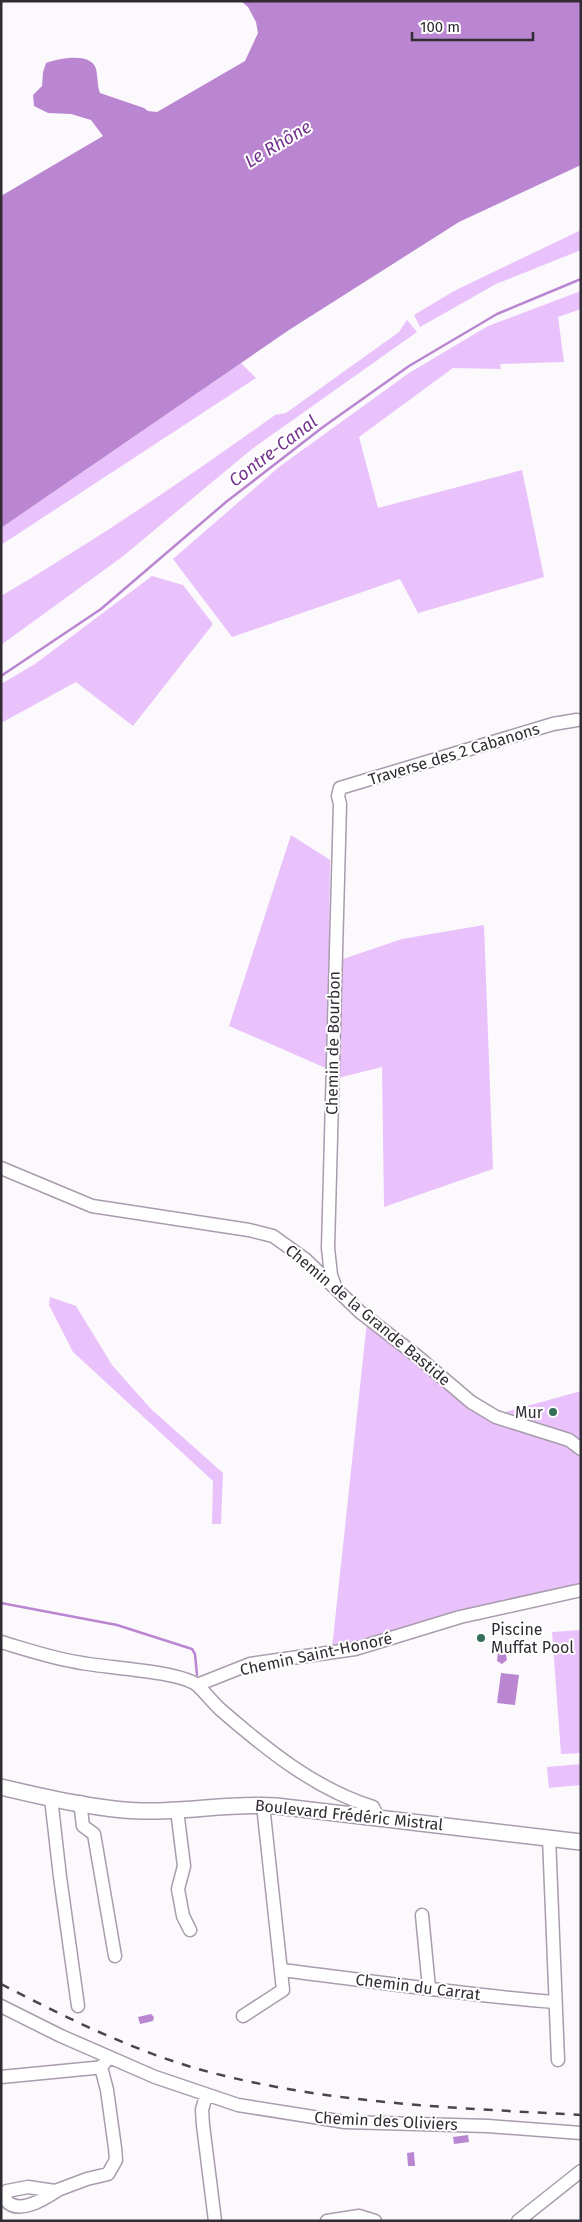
<svg xmlns="http://www.w3.org/2000/svg" width="582" height="2222" font-family="'Fira Sans',sans-serif">
	<style>
		.green { fill: #e9c1fb }
		.water { fill: #ba85d1 }
		.lines { fill: none; stroke-linecap: round; stroke-linejoin: round }
		.stream { stroke: #ba85d1; stroke-width: 2.5 }
		.minor-casing { stroke: #a89cad; stroke-width: 15 }
		.major-casing { stroke: #a89cad; stroke-width: 18 }
		.minor { stroke: #fff; stroke-width: 12 }
		.major { stroke: #fff; stroke-width: 15 }
		.rail { stroke: #4a454c; stroke-width: 2.5; stroke-dasharray: 9 9; stroke-linecap: butt }
		.poi-dot { fill: #356f58; stroke: #fff; stroke-width: 2 }
		.labels { text-anchor: middle; dominant-baseline: central; stroke-width: 4; stroke-linejoin: round; paint-order: stroke }
		.street-label { font-size: 16px; fill: #312c33; stroke: #fff }
		.poi-label { font-size: 16px; fill: #312c33; stroke: #fff; text-anchor: end }
		.water-label { font-size: 18px; font-style: italic; fill: #74348e; stroke: #fff }
	</style>
	<rect width="100%" height="100%" fill="#fcf9fd"/>
	<path class="green" d="M581 230V250L496 284 420 327 414 315 454 291Z
		M581 291V309L558 317 564 362 500 364 501 369 453 368 359 437 378 508 522 470 544 577 418 613 400 579 232 637 173 559 279 467 409 373 488 326Z
		M407 320 417 332 252 449 122 557 1 645V596C96 540 186 479 275 415L286 413 399 332Z
		M241 363 256 378 1 545V528Z
		M152 576 183 585 213 624 133 726 76 682 1 723V684L35 664Z
		M291 835 330 860 328 1069 229 1026Z
		M484 925 493 1169 384 1207 382 1067 338 1078 343 959 402 939Z
		M50 1297 76 1306 112 1365 151 1409 223 1473 221 1524H212L213 1481 73 1352 49 1305Z
		M367 1321 483 1415 556 1437 578 1453 581 1457V1583L476 1608 332 1649Z
		M581 1391V1443L572 1434 502 1413Z
		M581 1630V1753L561 1754 552 1632Z
		M581 1764V1785L549 1788 547 1767Z"/>
	<path class="water" d="M241 1H581V165L459 222 289 330 1 528V196L103 136 91 120 71 114 48 113 34 106 33 95 42 86 43 72 46 63C59 58 92 52 96 69 98 77 97 85 100 93L144 108 148 111 157 112 245 61 258 33 256 22 248 7Z
		M498 1652 506 1654 507 1660 502 1664 497 1661Z
		M501 1673 519 1675 515 1705 497 1703Z
		M151 2014 154 2017 153 2021 140 2024 138 2017Z
		M468 2135 469 2142 454 2144 453 2137Z
		M414 2152 415 2166H408L407 2153Z"/>
	<g class="lines">
		<path class="stream" d="M1 676 101 609 226 502 323 427 409 366 497 314 581 279
			M1 1603 117 1625 192 1649 195 1654 197 1675"/>
		<g class="minor-casing">
			<path id="minor" d="M1 1168 92 1206 249 1230 273 1236 305 1259 360 1312 417 1356 471 1402 496 1417 569 1440 581 1449
				M336 1289 331 1275 328 1248 340 804 338 796 340 788 553 724 577 720
				M1 1642C28 1650 54 1659 82 1663 108 1668 178 1671 197 1685 203 1690 213 1703 221 1710 266 1749 315 1789 373 1807L377 1816
				M197 1685 250 1664 355 1649 460 1617 581 1590
				M51 1798 60 1877 78 2006
				M80 1802 83 1826 94 1834 115 1956
				M177 1810 184 1866 178 1889 183 1916 190 1930
				M549 1837 558 2060
				M422 1915 429 1988
				M281 1970C372 1981 463 1995 555 2002
				M1 2006 61 2036 155 2077 238 2105 345 2122 488 2126 581 2133
				M243 2016 283 1990 263 1805
				M1 2077 94 2068 101 2067 106 2061
				M206 2095 202 2110 203 2125 215 2221
				M58 2190C46 2198 17 2217 5 2199L7 2191 28 2187 55 2191 87 2179 108 2174 116 2160 115 2148 107 2090 101 2067
				M327 2221 359 2216 375 2221
				M518 2221 581 2171"/>
		</g>
		<g class="major-casing">
			<path id="major" d="M1 1787C43 1797 99 1810 142 1811 187 1812 231 1803 276 1806L581 1842"/>
		</g>
		<use href="#minor" class="minor"/>
		<use href="#major" class="major"/>
		<path class="rail" d="M1 1984C69 2019 139 2054 213 2073 333 2104 458 2108 581 2115"/>
	</g>
	<g class="poi-dot">
		<circle cx="553" cy="1412" r="5"/>
		<circle cx="481" cy="1638" r="5"/>
	</g>
	<g class="labels">
		<g class="street-label">
			<text transform="translate(454 754) rotate(-17)">Traverse des 2 Cabanons</text>
			<text transform="translate(333 1043) rotate(-89)">Chemin de Bourbon</text>
			<text transform="translate(368 1315) rotate(40)">Chemin de la Grande Bastide</text>
			<text transform="translate(316 1654) rotate(-12)">Chemin Saint-Honoré</text>
			<text transform="translate(349 1815) rotate(6)">Boulevard Frédéric Mistral</text>
			<text transform="translate(418 1987) rotate(7)">Chemin du Carrat</text>
			<text transform="translate(386 2121) rotate(3)">Chemin des Oliviers</text>
		</g>
		<g class="poi-label">
			<text x="543" y="1412">Mur</text>
			<text x="491" y="1629" text-anchor="start">Piscine<tspan x="491" dy="18">Muffat Pool</tspan></text>
		</g>
		<g class="water-label">
			<text transform="translate(278 144) rotate(-31)">Le Rhône</text>
			<text transform="translate(273 451) rotate(-37)">Contre-Canal</text>
		</g>
	</g>
	<rect width="582" height="2222" fill="none" stroke="#312c33" stroke-width="5"/>
	<path d="M412 32v8h121v-8" fill="none" stroke="#312c33" stroke-width="2.5"/>
	<text x="420" y="32" font-size="15" fill="#312c33" stroke="#ffffff" stroke-width="4" paint-order="stroke">100 m</text>
</svg>
